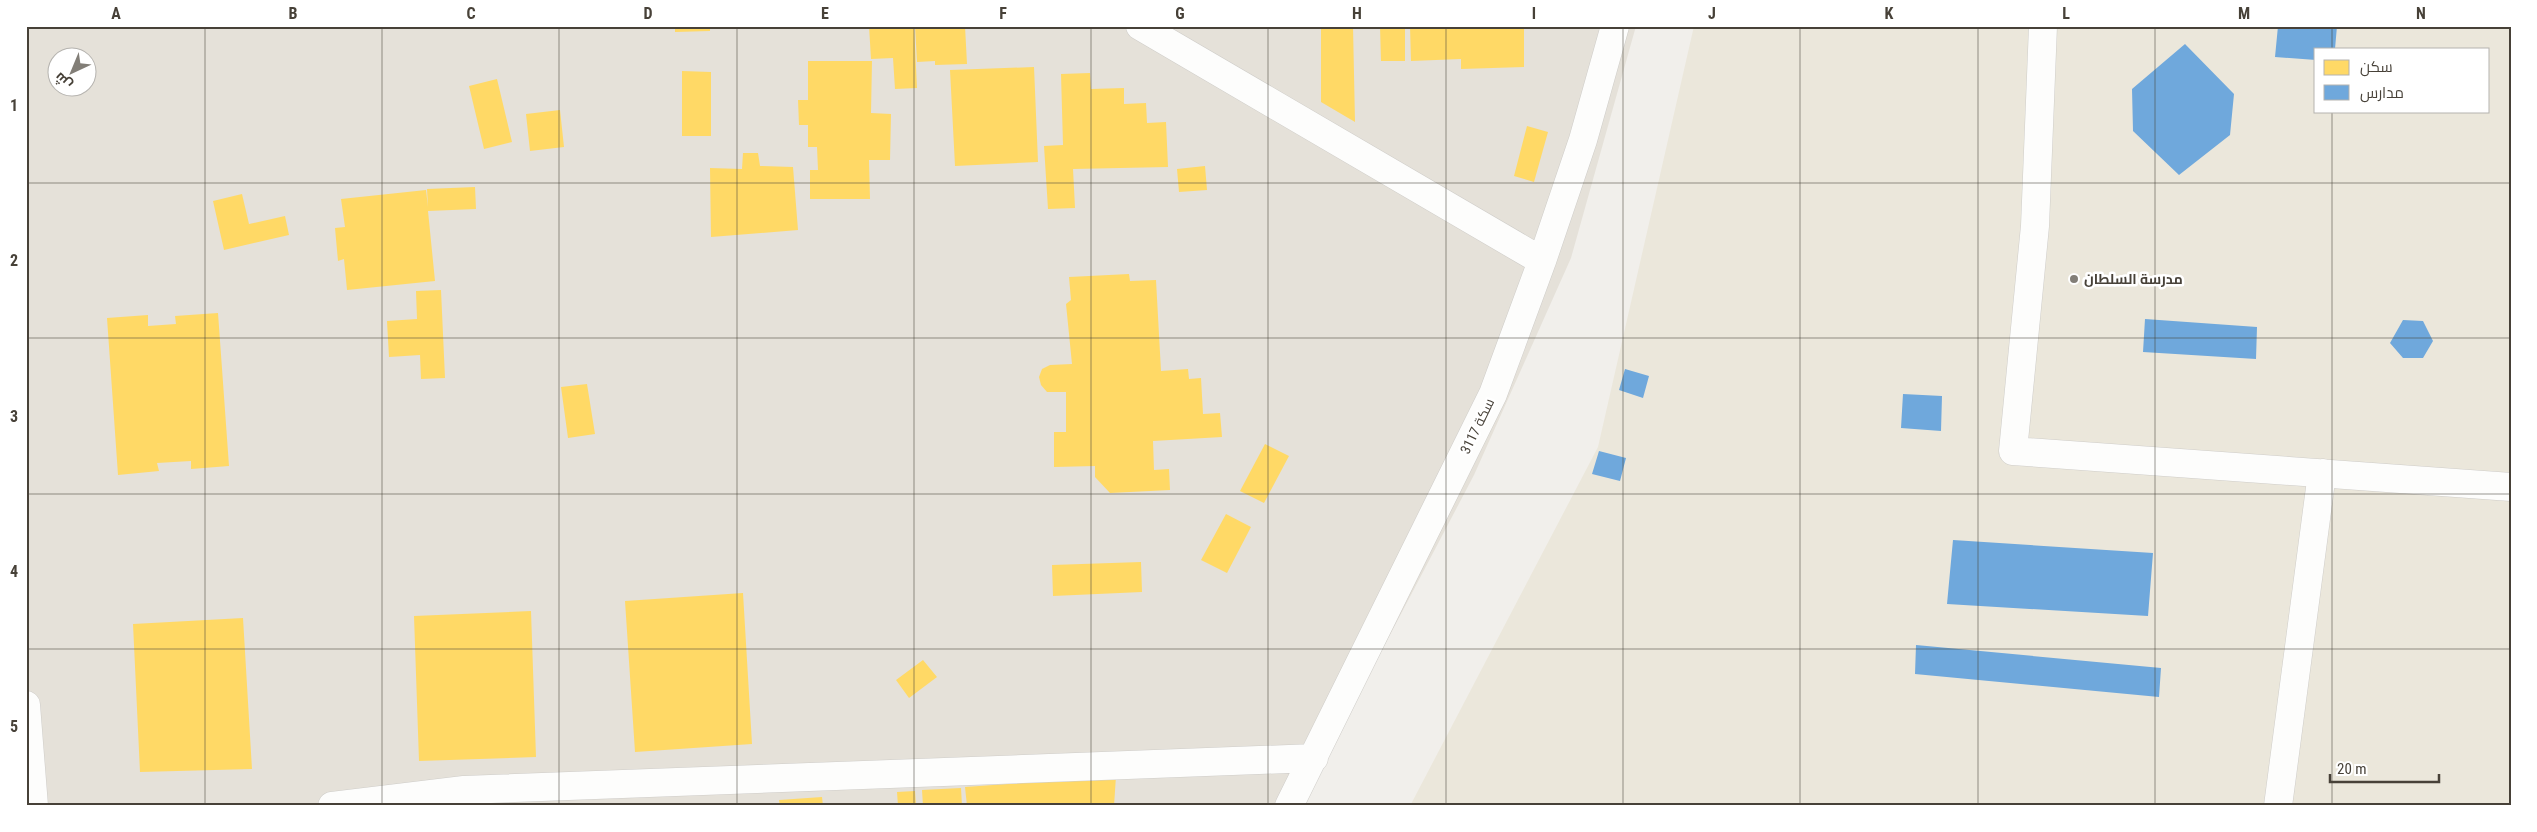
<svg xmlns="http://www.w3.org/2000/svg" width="2537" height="832" font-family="'Roboto Condensed',Cairo,sans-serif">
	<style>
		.residential { fill: #e5e1d9; fill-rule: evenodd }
		.education { fill: #ebe7db; fill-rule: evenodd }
		.homes { fill: #ffd966 }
		.schools { fill: #6fa8dc }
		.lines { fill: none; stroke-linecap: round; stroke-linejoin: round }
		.minor-casing { stroke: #cfcdc9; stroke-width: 29 }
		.minor { stroke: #fdfdfc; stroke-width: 28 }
		.grid { fill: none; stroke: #474138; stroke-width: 1; stroke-opacity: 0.55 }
		.poi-dot { fill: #827e77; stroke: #fff; stroke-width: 2 }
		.labels { text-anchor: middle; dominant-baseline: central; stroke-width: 5; stroke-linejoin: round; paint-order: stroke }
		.poi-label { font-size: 14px; font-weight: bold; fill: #474138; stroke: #fff; text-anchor: start }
		.street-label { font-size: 14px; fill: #474138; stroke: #fff }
		.neatline { fill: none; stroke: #474138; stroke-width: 2 }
		.grid-label { font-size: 16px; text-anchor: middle; font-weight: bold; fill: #474138 }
	</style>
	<rect width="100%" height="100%" fill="#f1efeb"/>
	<path class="residential" d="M26 26H1636L1571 258 1474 475 1300 806H26ZM58 58H88V88H58Z"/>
	<path class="education" d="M1694 26H2511V806H1410L1598 447ZM2316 49H2488V111H2316Z"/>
	<path class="homes" d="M675 26H710V31L675 32Z
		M869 26H914L917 88 895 89 893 58 871 59Z
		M915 26H965L967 64 935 65V61L917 62Z
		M1321 26H1353L1355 122 1321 102Z
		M1380 26H1405V61H1381Z
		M1410 26H1524V67L1461 69V59L1411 61Z
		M808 61H872L871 113 891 114 890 160H869L870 199H810V170H818L817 147H808V125H799L798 100H808Z
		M1034 67 1038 162 955 166 950 70Z
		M682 71 711 72V136H682Z
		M1090 73 1091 89 1124 88V104L1146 103 1147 123 1166 122 1168 167 1073 169 1075 208 1048 209 1044 146 1063 145 1061 74Z
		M497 79 512 142 484 149 469 86Z
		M560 110 564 147 530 151 526 114Z
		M1527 126 1548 132 1534 182 1514 176Z
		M743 153H758L760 166 793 167 798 230 711 237 710 168 742 169Z
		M1205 166 1207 190 1179 192 1177 169Z
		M475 187 476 209 428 211 435 281 347 290 344 259 338 261 335 228 345 227 341 199 426 190 428 207 427 189Z
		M242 194 249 224 285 216 289 235 224 250 213 201Z
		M1129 274 1130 281 1156 280 1161 371 1188 369 1189 379 1201 378 1203 414 1220 413 1222 437 1153 441 1154 470 1169 469 1170 490 1110 493 1095 477V466L1054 467V432H1066V392H1047L1041 385 1039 377 1042 369 1050 365 1072 364 1066 304 1071 300 1069 277Z
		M441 290 445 378 421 379 420 355 389 357 387 321 417 319 416 291Z
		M218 313 229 466 191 469V461L157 463 159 471 118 475 107 318 148 315V326L176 324 175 316Z
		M587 384 595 434 568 438 561 387Z
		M1265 444 1289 456 1264 503 1240 491Z
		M1226 514 1251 527 1227 573 1201 560Z
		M1141 562 1142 592 1053 596 1052 565Z
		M743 593 752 744 635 752 625 601Z
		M531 611 536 757 419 761 414 616Z
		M243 618 252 769 140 772 133 624Z
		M923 660 937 677 909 698 896 680Z
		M1116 776 1114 806H967L965 787Z
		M961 788 962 806H923L922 790Z
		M915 791 916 806H898L897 792Z
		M822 797 823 806H780L779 800Z"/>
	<path class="schools" d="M2278 26H2337L2335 49H2316V60L2275 57Z
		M2185 44 2234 94 2230 135 2179 175 2133 131 2132 89Z
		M2145 319 2257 327 2256 359 2143 352Z
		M2403 320 2423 321 2433 341 2423 358H2403L2390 343Z
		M1625 369 1649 376 1643 398 1619 390Z
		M1903 394 1942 396 1941 431 1901 428Z
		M1599 451 1626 458 1620 481 1592 474Z
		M1953 540 2153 553 2148 616 1947 604Z
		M1916 645 2161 668 2159 697 1915 674Z"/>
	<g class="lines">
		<g class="minor-casing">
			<path id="minor" d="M1140 26 1542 261
				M2043 26 2035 226 2013 451 2511 487
				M26 705 34 806
				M332 806 464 790 1314 758
				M1289 806 1493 394 1542 261 1583 140 1615 26
				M2278 806 2322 473"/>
		</g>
		<use href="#minor" class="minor"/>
	</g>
	<path class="grid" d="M205 26V806M382 26V806M559 26V806M737 26V806M914 26V806M1091 26V806M1268 26V806M1446 26V806M1623 26V806M1800 26V806M1978 26V806M2155 26V806M2332 26V49M2332 111V806M26 183H2511M26 338H2511M26 494H2511M26 649H2511"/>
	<circle class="poi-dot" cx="2074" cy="279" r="5"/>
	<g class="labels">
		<g class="poi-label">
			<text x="2084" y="279">مدرسة السلطان</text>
		</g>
		<g class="street-label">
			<text transform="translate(1477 426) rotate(-64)">سكة 3117</text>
		</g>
	</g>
	<rect width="2537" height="832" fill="none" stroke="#ffffff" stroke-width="55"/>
	<rect x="2314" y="48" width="175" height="65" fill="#ffffff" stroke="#b5b3af"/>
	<rect x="2324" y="60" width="25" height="15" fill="#ffd966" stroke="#b5b3af"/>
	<text x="2360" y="72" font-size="15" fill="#474138">سكن</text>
	<rect x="2324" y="85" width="25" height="15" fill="#6fa8dc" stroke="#b5b3af"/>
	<text x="2360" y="98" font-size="15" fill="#474138">مدارس</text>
	<g transform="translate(72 72) rotate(224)"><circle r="24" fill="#ffffff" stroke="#b5b3af"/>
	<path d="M0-4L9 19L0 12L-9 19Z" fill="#827e77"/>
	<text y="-8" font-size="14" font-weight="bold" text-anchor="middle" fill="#474138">ش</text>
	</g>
	<path d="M2330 774v8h109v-8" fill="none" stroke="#474138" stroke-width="2.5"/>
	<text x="2337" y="774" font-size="15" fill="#474138" stroke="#ffffff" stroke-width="4" paint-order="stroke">20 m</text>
	<rect x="28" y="28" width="2482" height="776" class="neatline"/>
	<g class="grid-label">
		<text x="116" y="19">A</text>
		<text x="293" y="19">B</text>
		<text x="471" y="19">C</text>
		<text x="648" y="19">D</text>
		<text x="825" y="19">E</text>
		<text x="1003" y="19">F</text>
		<text x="1180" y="19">G</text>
		<text x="1357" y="19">H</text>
		<text x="1534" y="19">I</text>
		<text x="1712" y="19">J</text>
		<text x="1889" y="19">K</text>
		<text x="2066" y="19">L</text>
		<text x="2244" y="19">M</text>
		<text x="2421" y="19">N</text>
		<text x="14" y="111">1</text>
		<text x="14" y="266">2</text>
		<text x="14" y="422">3</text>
		<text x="14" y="577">4</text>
		<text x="14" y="732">5</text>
	</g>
</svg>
